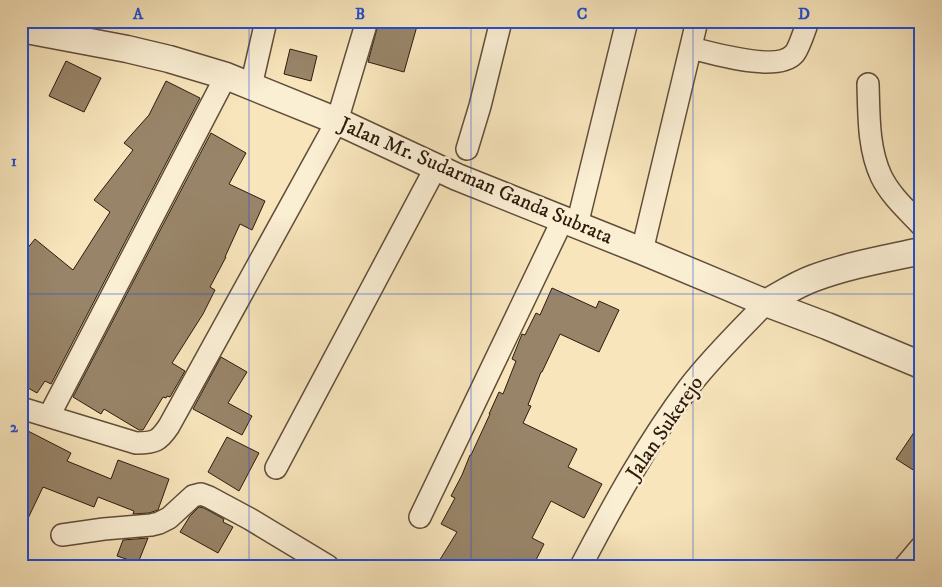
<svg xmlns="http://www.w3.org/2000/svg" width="942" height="587" font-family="'IM FELL DW Pica',serif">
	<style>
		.building { fill: #988468; stroke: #2f1b0d }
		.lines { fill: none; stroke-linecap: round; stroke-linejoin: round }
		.minor-casing { stroke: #614e39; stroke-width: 24 }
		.tertiary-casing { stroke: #614e39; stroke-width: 29 }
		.minor { stroke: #faeed3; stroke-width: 21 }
		.tertiary { stroke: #faeed3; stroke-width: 26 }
		.grid { fill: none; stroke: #1d4ed8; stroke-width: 1; stroke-opacity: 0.55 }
		.labels { text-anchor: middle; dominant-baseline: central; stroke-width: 5; stroke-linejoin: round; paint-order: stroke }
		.street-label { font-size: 21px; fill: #2f1b0d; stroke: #faeed3 }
		.neatline { fill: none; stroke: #1d4ed8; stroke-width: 2 }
		.grid-label { font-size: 16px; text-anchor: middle; font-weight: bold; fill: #1d4ed8 }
	</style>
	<rect width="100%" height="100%" fill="#f8e5bc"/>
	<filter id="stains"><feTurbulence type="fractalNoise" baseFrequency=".004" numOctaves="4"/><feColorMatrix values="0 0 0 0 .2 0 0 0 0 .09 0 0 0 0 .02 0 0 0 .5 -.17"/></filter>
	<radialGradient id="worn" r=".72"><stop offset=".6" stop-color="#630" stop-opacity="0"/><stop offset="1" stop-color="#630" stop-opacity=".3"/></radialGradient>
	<path class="building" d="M379 21H399L417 26 404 72 368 62Z
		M290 49 317 56 311 81 284 74Z
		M66 61 101 78 84 112 49 96Z
		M166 81 200 98 51 384 45 381 37 393 21 384V256L35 239 73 270 110 212 94 200 133 150 124 143 149 115Z
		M211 133 246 153 229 184 265 201 252 230 240 224 225 257H226L210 287 215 290 203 314 172 363 185 371 170 397 167 396 166 398 163 397 143 430H139L104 409 101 414 73 397Z
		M552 288 596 308 599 301 619 310 599 352 560 334 542 372H541L528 405 531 406 523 423 577 449 568 467 602 484 584 518 551 501 532 538 544 544 533 566H436L457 532 441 524 455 498 451 496 462 475 470 455H471L490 414H489L499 392 503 394 516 361 512 359 522 334 525 335 536 313 540 315Z
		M221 357 247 372 228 403 252 416 242 435 193 409Z
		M921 422V475L896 459Z
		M26 430 71 453 67 461 111 479 118 460 169 479 158 510 149 513 133 514 134 511 98 497 94 507 43 487 21 533V440Z
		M227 437 259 453 239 491 208 472Z
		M199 507 204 508 224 519 223 522 233 527 218 553 180 532 190 516Z
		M148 538 138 563 117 556 123 540Z"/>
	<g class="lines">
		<g class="minor-casing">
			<path id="minor" d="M691 48C713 53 777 73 794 54 799 49 805 29 808 21
				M868 84C869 115 868 148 881 176 890 195 907 210 921 225
				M251 86 266 21
				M467 149 480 106 501 21
				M577 225 627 21
				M642 251 697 21
				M21 408 136 443C155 443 159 441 169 426L337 121 367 21
				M49 416 226 76
				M276 468 436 167
				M420 517 563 219
				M62 535 104 529 151 525 159 523 169 518 193 496 201 494 209 497 250 519 328 566
				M581 566C613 505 648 441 689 387 712 357 740 330 766 303
				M905 566 921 547"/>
		</g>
		<g class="tertiary-casing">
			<path id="tertiary" d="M21 29 127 49 169 59 226 76 337 121 457 177 642 251 766 303 827 326 921 365
				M766 303C782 294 797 284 814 278 849 265 885 259 921 251"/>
		</g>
		<use href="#minor" class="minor"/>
		<use href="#tertiary" class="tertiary"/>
	</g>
	<path class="grid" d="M249 21V566M471 21V566M693 21V566M21 294H921"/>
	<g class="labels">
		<g class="street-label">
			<text transform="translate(476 181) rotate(23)">Jalan Mr. Sudarman Ganda Subrata</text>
			<text transform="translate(665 428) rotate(-56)">Jalan Sukerejo</text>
		</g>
	</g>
	<rect width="942" height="587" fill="none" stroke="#f8e5bc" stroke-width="55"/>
	<rect x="28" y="28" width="886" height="532" class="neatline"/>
	<g class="grid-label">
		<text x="138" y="19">A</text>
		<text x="360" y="19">B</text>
		<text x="582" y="19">C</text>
		<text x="804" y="19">D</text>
		<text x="14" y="166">1</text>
		<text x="14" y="432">2</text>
	</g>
	<rect width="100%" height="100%" filter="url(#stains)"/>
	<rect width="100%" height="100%" fill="url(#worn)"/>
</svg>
